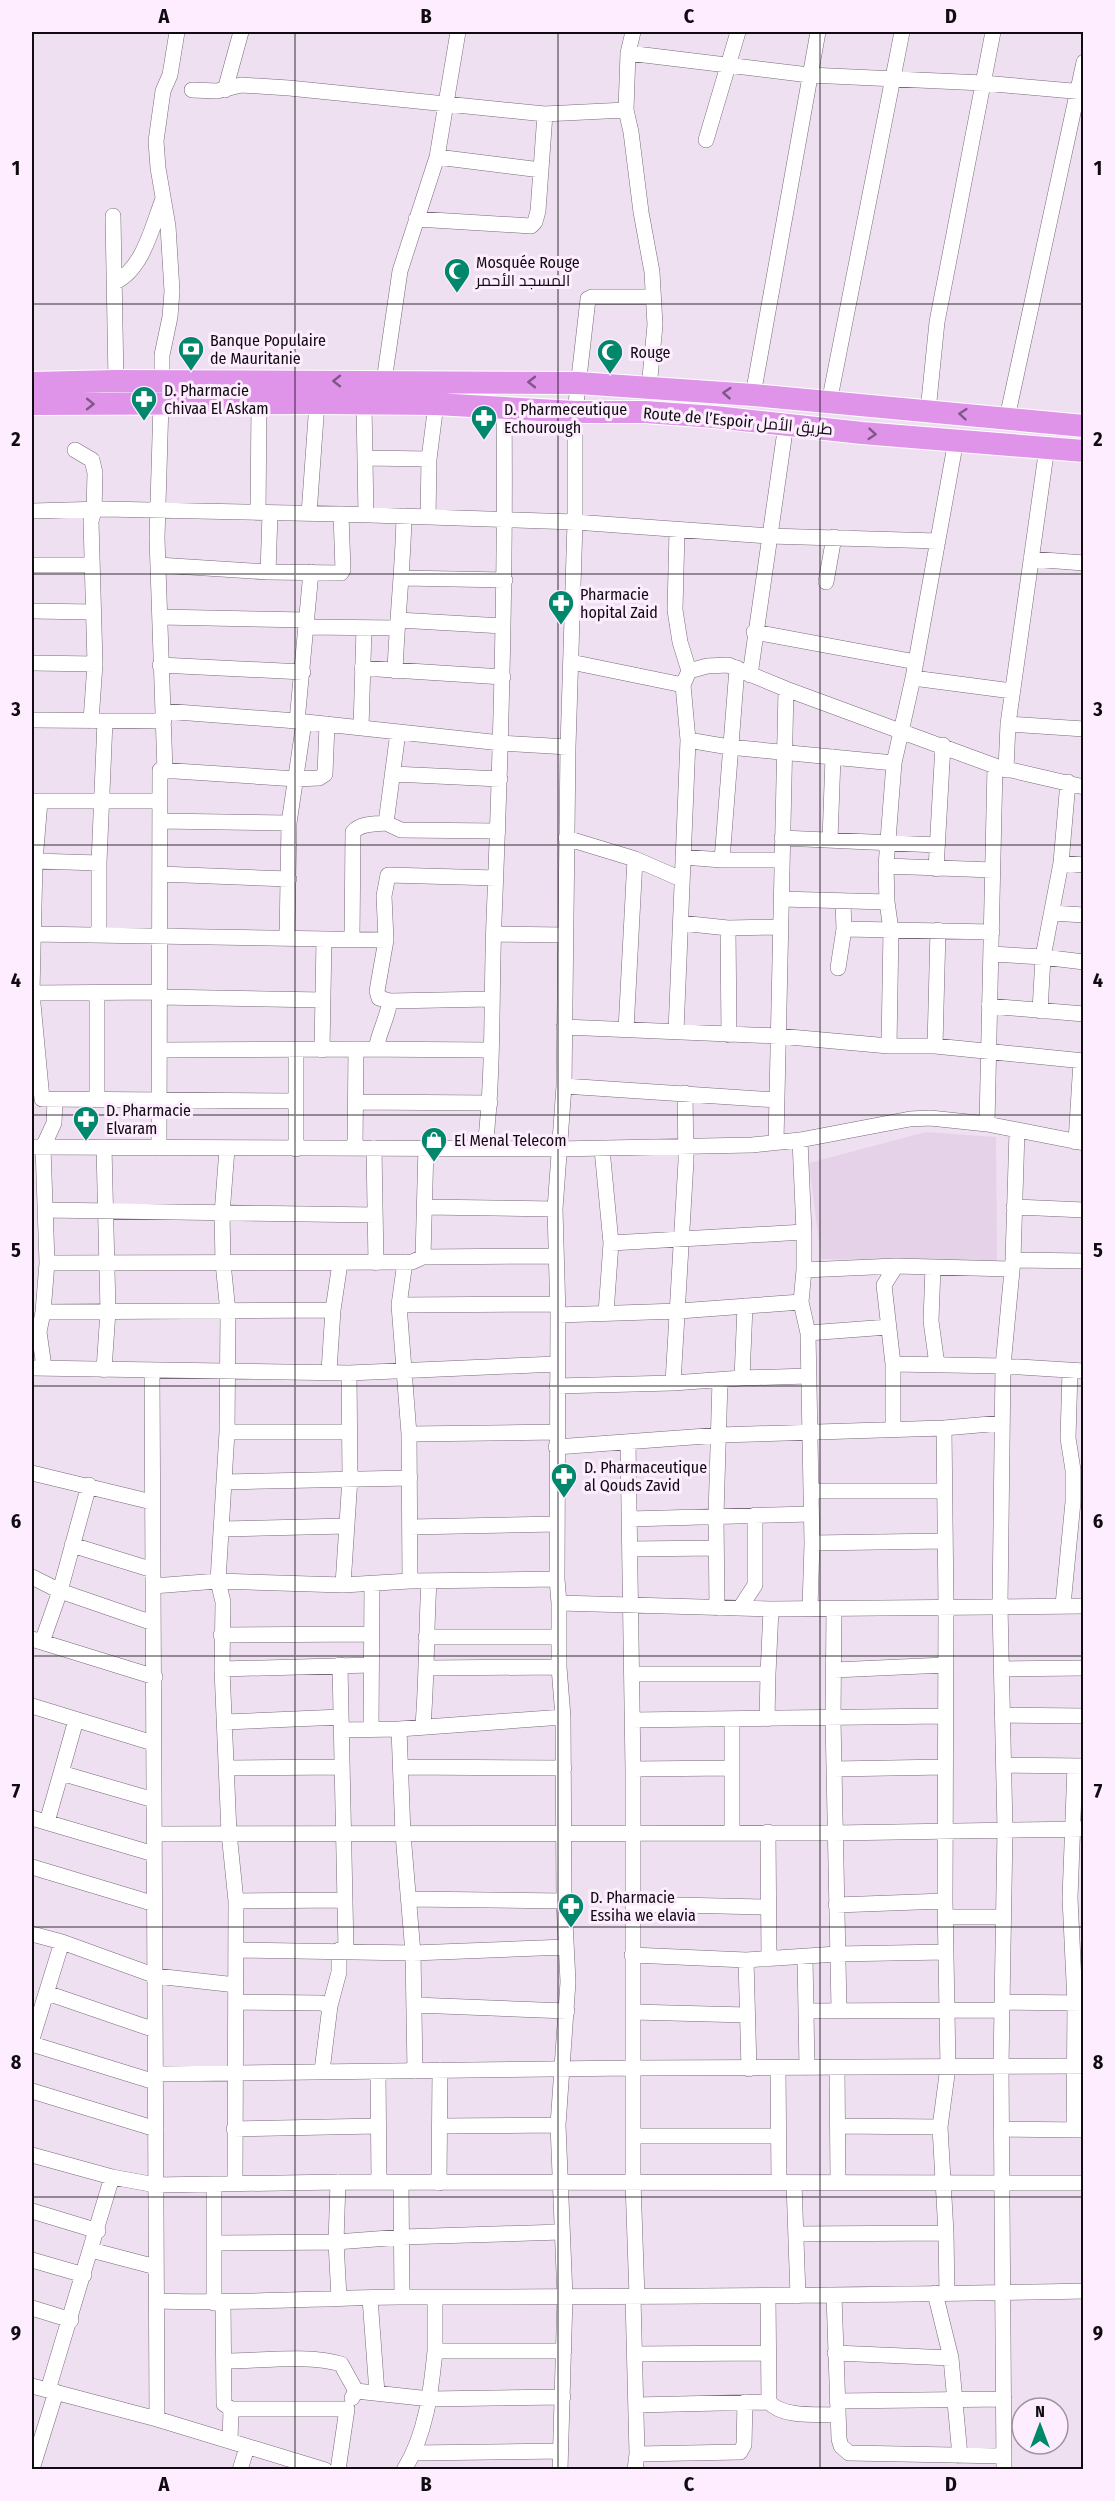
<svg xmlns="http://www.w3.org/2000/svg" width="1115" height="2501" font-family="'Fira Sans Condensed',Cairo,sans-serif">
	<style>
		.built { fill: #e5d1e8 }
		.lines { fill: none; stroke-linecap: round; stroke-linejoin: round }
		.minor-casing { stroke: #776a79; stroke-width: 16 }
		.highway-casing { stroke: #fff; stroke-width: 24 }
		.minor { stroke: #fff; stroke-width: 15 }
		.highway { stroke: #df94ea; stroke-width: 22 }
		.oneway { stroke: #815688 }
		.grid { fill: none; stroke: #0f0b10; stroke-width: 1.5; stroke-opacity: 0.55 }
		.labels { text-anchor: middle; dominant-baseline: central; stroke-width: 6; stroke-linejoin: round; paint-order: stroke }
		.poi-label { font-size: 16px; fill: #0f0b10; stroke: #fdedff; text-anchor: start }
		.street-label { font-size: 16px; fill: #0f0b10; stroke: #fdedff }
		.neatline { fill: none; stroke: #0f0b10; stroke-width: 2 }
		.grid-label { font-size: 20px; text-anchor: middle; font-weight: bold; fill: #0f0b10 }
	</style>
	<rect width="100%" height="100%" fill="#efe0f1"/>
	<path class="built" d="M926 1132 996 1137 997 1262 821 1259 809 1163Z"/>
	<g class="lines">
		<g class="minor-casing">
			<path id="minor" d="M633 32 628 53 809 75 983 83 1084 92
				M628 53 626 110 631 132 641 212 652 272 655 325 649 388
				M192 90 217 91 241 85 289 88 545 114 538 211 535 222 531 226 416 219
				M225 90 241 32
				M544 114 626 110
				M706 140 738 32
				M437 157 541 170
				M113 216 116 381
				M115 282C143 269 152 227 163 199
				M162 381V355L170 317 172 291 168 226 158 168 156 141 163 91 170 75 177 32
				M384 381 400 271 437 157 458 32
				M753 395 818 32
				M161 403 157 538 165 771
				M829 403 902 32
				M364 405 366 515
				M928 411 937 322 993 32
				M1007 418 1084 62
				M75 450 92 460 95 473 94 511 91 521 95 664 91 721
				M366 458 429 459 428 517
				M429 459 436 404
				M32 511 104 509 341 514 575 522 769 536 938 541
				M258 513 259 404
				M309 514 317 403
				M1031 559 1084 563
				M32 565H91
				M158 565 268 572 341 573 343 570 341 514
				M268 572 270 514
				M403 578 505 580
				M826 582 834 537
				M32 611 92 612
				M160 617 307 620
				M398 620 503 626
				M307 627 397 628
				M754 632 916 662
				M571 662 683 685
				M32 663 95 664
				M160 665 303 672
				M362 668 503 677
				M395 671C397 619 403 568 404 516
				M689 671 707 666 728 665 786 689 995 766 987 1124
				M750 675 786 424
				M913 678 1012 691
				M163 711 297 721 501 743 568 747
				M32 720 164 721
				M297 721 311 572
				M1008 724 1084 729
				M361 728 364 628
				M398 732 386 823 401 830 498 831
				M688 740 729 747 894 763
				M998 767 1084 787
				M1006 770 1008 724 1047 447
				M393 774 500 779
				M32 801H160
				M40 801 35 861 32 993 42 1099
				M160 821 289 823
				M566 838 635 859 681 879
				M782 838 937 845
				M830 840 833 757
				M683 857 722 860H781
				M722 860 737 668
				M35 861 99 863
				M1061 863 1084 865
				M886 866 993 870
				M936 869 943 745
				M160 874 289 879
				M781 899 887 902
				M1052 913 1084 915
				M681 923 728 928 780 927
				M728 928 729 1035
				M844 929 992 932
				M32 934 386 940
				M99 934V863L105 721
				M494 934 565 935
				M287 939 289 823 304 722
				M352 939 353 832C361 823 375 824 386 823
				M991 954 1043 957 1084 962
				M838 968 844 929 843 903
				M32 993 159 992
				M97 993V1100
				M159 997 323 1000
				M491 999 390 1001 379 998 377 991 386 940 384 896 388 875 496 878
				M989 1006 1084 1014
				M1040 1011 1043 957 1061 863 1068 782
				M564 1027 778 1036 889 1046H935L1084 1061
				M626 1030 635 859
				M676 1032 688 740 683 685 689 671 680 642 675 610 677 530
				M889 1046 891 930 887 902 886 866 894 763 913 678 956 440
				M935 1046 938 930
				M356 1049 490 1050
				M376 1049C379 1032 387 1019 390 1001
				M159 1050 356 1049 355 1148
				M296 1050V1149
				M322 1050 324 939
				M564 1086 776 1100
				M46 1099 295 1101
				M356 1102 490 1103
				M800 1140 804 1232V1270L801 1302 808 1333 812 1543 810 1609
				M776 1142 786 689
				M1076 1142 1081 1061
				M32 1147 558 1149 752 1145 800 1140 910 1119 930 1118 987 1124 1084 1143
				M104 1147 108 1311 104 1370
				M485 1147C494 1072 491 996 494 920 501 749 506 579 504 407
				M159 1148 160 770 296 779 319 778 325 774 327 724
				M374 1148 376 1263
				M227 1149 222 1214 223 1263 228 1312 227 1432 218 1581 223 1602 222 1669 229 1833 236 1901 235 2184
				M602 1149 611 1243 606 1313
				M425 1207 555 1209
				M1014 1207 1084 1210
				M46 1210 375 1215
				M611 1243 804 1232
				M423 1257 556 1256
				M1013 1260 1084 1261
				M405 1262 399 1305 409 1434 410 1581
				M47 1263 412 1262 423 1257 426 1147
				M933 1267 931 1321 937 1365
				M804 1270 896 1266 1010 1269
				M399 1305 557 1304
				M43 1312 333 1310
				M558 1315 679 1311 801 1302
				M808 1333 888 1327
				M893 1364 1003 1366 1084 1371
				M44 1367 39 1332 43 1312 47 1263 43 1147 54 1123 55 1100
				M32 1368 349 1373 557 1364
				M152 1371 157 2419
				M329 1371 333 1310 340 1263
				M742 1378 808 1376
				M673 1383 686 1161 685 1093
				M557 1386 673 1383 742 1378 745 1306
				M893 1428V1364L884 1285 896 1266
				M944 1428 946 1606 945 1901 948 2067 940 2127 946 2233 947 2293
				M227 1432H349
				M409 1434 557 1432
				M628 1442 633 1769V2182L637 2297
				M556 1447 720 1435 944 1428 1002 1423
				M32 1473 152 1502
				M225 1482 410 1478
				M811 1491H944
				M629 1519 811 1514
				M410 1527 557 1524
				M221 1529 346 1526
				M812 1543 945 1541
				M72 1545 153 1570
				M630 1549 716 1548
				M32 1577 60 1591 153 1623
				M343 1585 350 1478 349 1373
				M153 1586 218 1581 343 1585 410 1581 557 1579
				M559 1603 771 1609 1084 1606
				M1063 1605 1073 1502V1470L1068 1438 1070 1371
				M717 1608 716 1516 720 1380
				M740 1608 755 1585V1515
				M834 1609 833 1719 839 2009
				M221 1635 371 1634
				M426 1637H558
				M32 1639 155 1677
				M42 1642 60 1591 89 1485
				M340 1665 346 1950
				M428 1668 559 1667
				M222 1669 371 1665
				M1002 1669 1084 1668
				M834 1670 945 1665
				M632 1674H768L767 1719
				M768 1674 771 1609
				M32 1706 153 1743
				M1002 1715 1084 1716
				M76 1720 61 1773 154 1800
				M632 1720 945 1716
				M225 1722 341 1717
				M423 1725C427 1677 426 1630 429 1582
				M371 1729 372 1584
				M399 1729 403 1834 413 1953 415 2071
				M341 1730 399 1729 563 1717
				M1004 1765 1084 1766
				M401 1767 564 1768
				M227 1768 341 1767
				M633 1769 732 1768
				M834 1769 945 1767
				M32 1818 154 1854
				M47 1822 61 1773
				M732 1832V1719
				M768 1832 769 1959
				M154 1834 835 1833 1084 1829
				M32 1867 155 1904
				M408 1899 564 1901
				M236 1901 344 1900
				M633 1904 768 1907
				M836 1905 945 1901
				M945 1917H1003
				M32 1934 62 1942 156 1976 236 1985
				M237 1950 413 1953 566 1947
				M632 1955 746 1960 837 1954 945 1952
				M805 1957 807 2068
				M746 1960 749 2069
				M47 1993 155 2030
				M237 2002 321 2003 330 2006 322 2071
				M1002 2002 1083 2003
				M415 2005 567 2011
				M330 2006 339 1972V1950
				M806 2011 1002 2010
				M633 2012 747 2015
				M32 2039 62 1942
				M32 2044 155 2082
				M837 2068 838 2182
				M778 2069 779 2183
				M378 2072 379 2182
				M155 2074 632 2068 1084 2066
				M32 2091 156 2129
				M439 2126 558 2125
				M838 2126 940 2127
				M234 2129 378 2126
				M1001 2129 1082 2130
				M1074 2130 1075 2003 1070 1898 1075 1766
				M633 2136H778
				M32 2155 112 2177 156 2185 338 2182 1084 2183
				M338 2182 336 2242 339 2298
				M401 2183 402 2297
				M439 2183 440 2070
				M794 2183 798 2296
				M32 2211 98 2231
				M796 2234 946 2233
				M214 2243 336 2242 402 2237 562 2232
				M91 2250 156 2267
				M32 2260 84 2275
				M935 2293 951 2358 960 2456
				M834 2295 839 2439 841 2446 849 2453 1004 2456
				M768 2296 769 2402
				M633 2297 637 2454 635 2470
				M370 2298 377 2393
				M435 2299V2351H564
				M157 2301C237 2304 318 2298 399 2297 627 2297 855 2296 1084 2291
				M214 2303V2184
				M223 2303 224 2404 231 2409H347L338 2470
				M32 2308 71 2320
				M835 2353 951 2358
				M634 2354 768 2353
				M225 2361C258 2361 310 2354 341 2364L356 2391 352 2398
				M32 2386 157 2419 325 2470
				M48 2390 112 2177
				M356 2391 430 2399 563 2397
				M837 2401 1004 2399
				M636 2405 769 2402C783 2418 817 2414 837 2415
				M230 2441 231 2409
				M414 2453 561 2451
				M637 2454 740 2452 744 2445 745 2402
				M32 2469 56 2392
				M240 2470 247 2447
				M404 2470C426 2434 431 2392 435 2351
				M560 2470 565 2297 558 2125 568 1982 564 1901 563 1717 559 1667V1603L557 1579 558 1315 555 1209 564 1086 568 747 575 522V412L588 299 592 297H653
				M1004 2470 1001 2066 1005 1829 1000 1606 1003 1366 1013 1260 1017 1131"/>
		</g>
		<g class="highway-casing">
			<path id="highway" d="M32 383 116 381 578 383 753 395 1084 426
				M32 404 317 403 436 404 575 412H645L715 417 862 433 1084 451"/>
		</g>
		<use href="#minor" class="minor"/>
		<use href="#highway" class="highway"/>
	</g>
	<defs><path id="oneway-chevron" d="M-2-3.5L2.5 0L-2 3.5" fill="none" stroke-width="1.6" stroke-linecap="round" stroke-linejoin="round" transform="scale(1.5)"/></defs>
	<g class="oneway">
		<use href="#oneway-chevron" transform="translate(337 381) rotate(-180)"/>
		<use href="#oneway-chevron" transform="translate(532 382) rotate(-180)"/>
		<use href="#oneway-chevron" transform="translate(727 393) rotate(-176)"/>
		<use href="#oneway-chevron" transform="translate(90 404) rotate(1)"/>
		<use href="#oneway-chevron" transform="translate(963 414) rotate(-175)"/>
		<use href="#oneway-chevron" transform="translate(872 434) rotate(5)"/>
	</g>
	<path class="grid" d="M295 32V2470M558 32V2470M820 32V2470M32 304H1084M32 574H1084M32 845H1084M32 1115H1084M32 1386H1084M32 1656H1084M32 1927H1084M32 2197H1084"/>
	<defs>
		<g id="mosque-pin" transform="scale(1.35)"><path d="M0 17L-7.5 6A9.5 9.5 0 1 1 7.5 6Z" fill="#00876c" stroke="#fdedff"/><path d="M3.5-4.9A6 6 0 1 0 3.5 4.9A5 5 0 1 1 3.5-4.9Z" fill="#fff"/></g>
		<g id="bank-pin" transform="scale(1.35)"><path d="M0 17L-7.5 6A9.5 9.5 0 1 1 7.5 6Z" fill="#00876c" stroke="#fdedff"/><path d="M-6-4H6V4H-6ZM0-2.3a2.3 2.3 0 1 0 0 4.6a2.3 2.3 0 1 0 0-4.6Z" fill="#fff"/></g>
		<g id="pharmacy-pin" transform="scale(1.35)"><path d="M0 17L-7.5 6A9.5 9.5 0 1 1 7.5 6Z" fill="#00876c" stroke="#fdedff"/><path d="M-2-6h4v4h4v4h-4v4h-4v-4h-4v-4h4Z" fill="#fff"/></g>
		<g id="shop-pin" transform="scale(1.35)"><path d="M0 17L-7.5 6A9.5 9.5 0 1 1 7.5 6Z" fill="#00876c" stroke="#fdedff"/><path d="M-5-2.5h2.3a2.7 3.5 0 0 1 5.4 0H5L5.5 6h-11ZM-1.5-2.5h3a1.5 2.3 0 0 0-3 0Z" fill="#fff"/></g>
	</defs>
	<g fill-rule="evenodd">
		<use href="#mosque-pin" x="457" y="271"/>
		<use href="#bank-pin" x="191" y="349"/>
		<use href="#mosque-pin" x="610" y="352"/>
		<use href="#pharmacy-pin" x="144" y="399"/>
		<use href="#pharmacy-pin" x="484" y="418"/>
		<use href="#pharmacy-pin" x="561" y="603"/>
		<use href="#pharmacy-pin" x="86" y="1119"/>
		<use href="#shop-pin" x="434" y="1140"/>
		<use href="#pharmacy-pin" x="564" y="1476"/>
		<use href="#pharmacy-pin" x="571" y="1906"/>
	</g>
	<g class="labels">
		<g class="poi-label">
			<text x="476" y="262">Mosquée Rouge<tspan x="476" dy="18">المسجد الأحمر</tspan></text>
			<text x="210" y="340">Banque Populaire<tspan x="210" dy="18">de Mauritanie</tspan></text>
			<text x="630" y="352">Rouge</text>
			<text x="164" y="390">D. Pharmacie<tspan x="164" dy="18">Chivaa El Askam</tspan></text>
			<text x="504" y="409">D. Pharmeceutique<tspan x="504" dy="18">Echourough</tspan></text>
			<text x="580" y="594">Pharmacie<tspan x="580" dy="18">hopital Zaid</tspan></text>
			<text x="106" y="1110">D. Pharmacie<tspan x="106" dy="18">Elvaram</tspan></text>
			<text x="454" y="1140">El Menal Telecom</text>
			<text x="584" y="1467">D. Pharmaceutique<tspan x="584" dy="18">al Qouds Zavid</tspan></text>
			<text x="590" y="1897">D. Pharmacie<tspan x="590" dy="18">Essiha we elavia</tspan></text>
		</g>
		<g class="street-label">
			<text transform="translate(738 421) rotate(5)">Route de l’Espoir طريق الأمل</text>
		</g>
	</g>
	<rect width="1115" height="2501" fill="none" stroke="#fdedff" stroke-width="66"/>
	<g transform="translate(1040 2426)"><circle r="28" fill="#fdedff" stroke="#9e939f" stroke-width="1.5"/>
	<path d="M0-4.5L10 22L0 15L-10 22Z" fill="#00876c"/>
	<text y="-9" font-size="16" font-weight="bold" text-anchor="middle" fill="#0f0b10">N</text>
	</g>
	<rect x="33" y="33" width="1049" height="2435" class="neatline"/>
	<g class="grid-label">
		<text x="164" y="23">A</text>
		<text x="426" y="23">B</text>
		<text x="689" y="23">C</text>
		<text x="951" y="23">D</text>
		<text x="16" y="175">1</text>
		<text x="1098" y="175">1</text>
		<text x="16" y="446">2</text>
		<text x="1098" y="446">2</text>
		<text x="16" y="716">3</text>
		<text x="1098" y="716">3</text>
		<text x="16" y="987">4</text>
		<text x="1098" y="987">4</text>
		<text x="16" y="1257">5</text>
		<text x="1098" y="1257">5</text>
		<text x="16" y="1528">6</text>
		<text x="1098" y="1528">6</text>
		<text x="16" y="1798">7</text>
		<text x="1098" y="1798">7</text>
		<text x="16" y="2069">8</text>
		<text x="1098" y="2069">8</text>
		<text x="16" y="2340">9</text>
		<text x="1098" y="2340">9</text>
		<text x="164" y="2491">A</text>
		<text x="426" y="2491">B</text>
		<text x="689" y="2491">C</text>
		<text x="951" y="2491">D</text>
	</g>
</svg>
